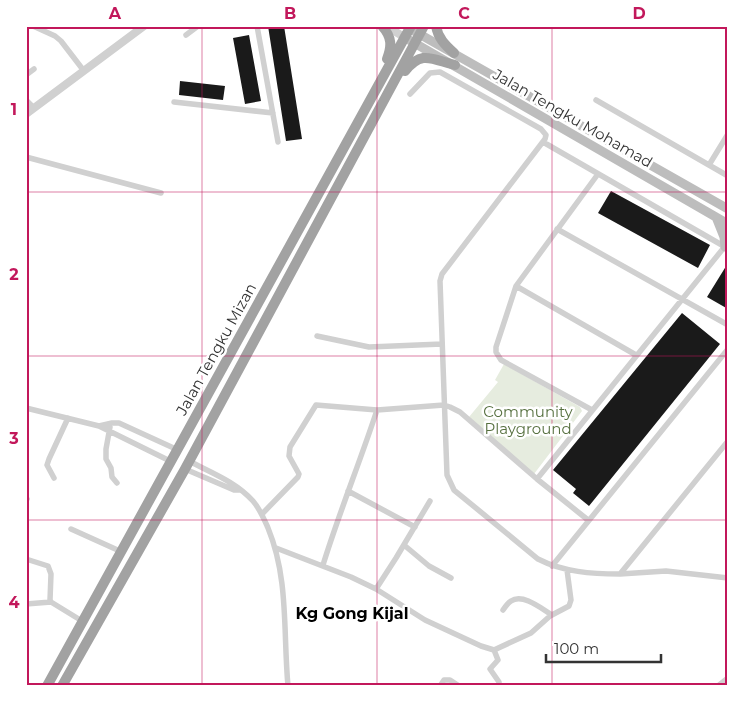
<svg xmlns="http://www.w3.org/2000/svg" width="754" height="712" font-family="Montserrat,sans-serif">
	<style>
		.green { fill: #e6ecdf }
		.building { fill: #1a1a1a }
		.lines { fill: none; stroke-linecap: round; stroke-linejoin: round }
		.minor { stroke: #d0d0d0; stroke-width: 5.5 }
		.tertiary { stroke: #d0d0d0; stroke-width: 8 }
		.secondary { stroke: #bdbdbd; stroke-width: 9 }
		.trunk { stroke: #a2a2a2; stroke-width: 10 }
		.grid { fill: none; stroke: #c2185b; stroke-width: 1; stroke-opacity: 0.55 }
		.labels { text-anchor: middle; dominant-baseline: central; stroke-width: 5; stroke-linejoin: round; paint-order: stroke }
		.street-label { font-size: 15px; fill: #333; stroke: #fff }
		.park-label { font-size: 15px; fill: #56703f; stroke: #fff }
		.neighbourhood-label { font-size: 16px; font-weight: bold; fill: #000; stroke: #fff }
		.neatline { fill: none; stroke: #c2185b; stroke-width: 2 }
		.grid-label { font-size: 16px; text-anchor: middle; font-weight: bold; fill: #c2185b }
	</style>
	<rect width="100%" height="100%" fill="#fff"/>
	<path class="green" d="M504 364 580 407 582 411 534 474 469 417 498 382 495 380Z"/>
	<path class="building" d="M268 26H284L302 139 286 141Z
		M249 35 261 101 245 104 233 38Z
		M180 81 225 86 223 100 179 95Z
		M611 191 710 245 698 268 598 213Z
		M728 263V309L707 297Z
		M682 313 720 344 589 506 573 493 576 489 553 470Z"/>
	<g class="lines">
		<path class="minor" d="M33 26 55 36 61 41 84 71
			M257 26 278 142
			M186 35 198 26
			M26 75 34 69
			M410 94 430 73 440 72 541 129 546 135 545 139 442 274 440 281 447 475 454 490 538 559C563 572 592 574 620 574L728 441
			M26 100 34 108
			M596 100 728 176
			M174 102 273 113
			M543 142 727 248
			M26 157 161 193
			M709 165 728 134
			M557 229 728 325
			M516 286 636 355
			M317 336 369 347 442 344
			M26 408 99 426 172 462
			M592 410 501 360 496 352V347L516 286 598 174
			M99 426 112 423H119L178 450
			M110 427 106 449V459L111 468 112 477 117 483
			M189 461C212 473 236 482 253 501 260 509 264 519 268 528 289 579 283 632 288 686
			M185 469 234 490H239
			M54 478 47 465 49 459 68 418
			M537 479 726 245
			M348 491 415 527
			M26 500 27 499
			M262 514 298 477 299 474 289 456 290 447 316 405 377 410 444 405 450 407 460 412 537 479 588 520
			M71 529 122 552
			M404 545 429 566 451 578
			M276 548 351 577 376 589 425 620 481 646 494 650 498 660 490 669 499 682V686
			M26 559 48 566 51 574 50 600 51 602 82 621
			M323 565C339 513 360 462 377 410
			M552 566 728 349
			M620 574 666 571 728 578
			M376 589 396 558 430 501
			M26 604 51 602
			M503 610C505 607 508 603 511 601 523 593 542 609 552 615
			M494 650 531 633 550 616 569 606 571 600 567 570
			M440 686 444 680H450L459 686
			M718 686 728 678"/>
		<path class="tertiary" d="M386 26 404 37
			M26 114 144 26"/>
		<path class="secondary" d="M414 31 728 209
			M404 37 728 224
			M716 217 724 237 725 247 728 246"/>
		<path class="trunk" d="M382 26C392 37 392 46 387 59
			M436 26C438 38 445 45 454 53
			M405 71C422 50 431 59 455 65
			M47 686 411 26
			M62 686 185 469 424 26"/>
	</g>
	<path class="grid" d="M202 26V686M377 26V686M552 26V686M26 192H728M26 356H728M26 520H728"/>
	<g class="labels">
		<g class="street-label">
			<text transform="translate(573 118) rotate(30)">Jalan Tengku Mohamad</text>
			<text transform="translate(216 349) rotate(-61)">Jalan Tengku Mizan</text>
		</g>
		<g class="park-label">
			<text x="528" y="411">Community<tspan x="528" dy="17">Playground</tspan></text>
		</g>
		<g class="neighbourhood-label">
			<text x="352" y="613">Kg Gong Kijal</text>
		</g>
	</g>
	<rect width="754" height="712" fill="none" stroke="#ffffff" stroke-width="55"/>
	<path d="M546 654v8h115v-8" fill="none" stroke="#333333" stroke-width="2.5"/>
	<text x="554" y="654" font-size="15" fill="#333333" stroke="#ffffff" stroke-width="4" paint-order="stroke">100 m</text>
	<rect x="28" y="28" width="698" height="656" class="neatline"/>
	<g class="grid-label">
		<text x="115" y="19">A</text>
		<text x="290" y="19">B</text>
		<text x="464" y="19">C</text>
		<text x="639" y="19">D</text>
		<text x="14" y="115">1</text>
		<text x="14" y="280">2</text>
		<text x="14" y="444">3</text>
		<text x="14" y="608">4</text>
	</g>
</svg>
